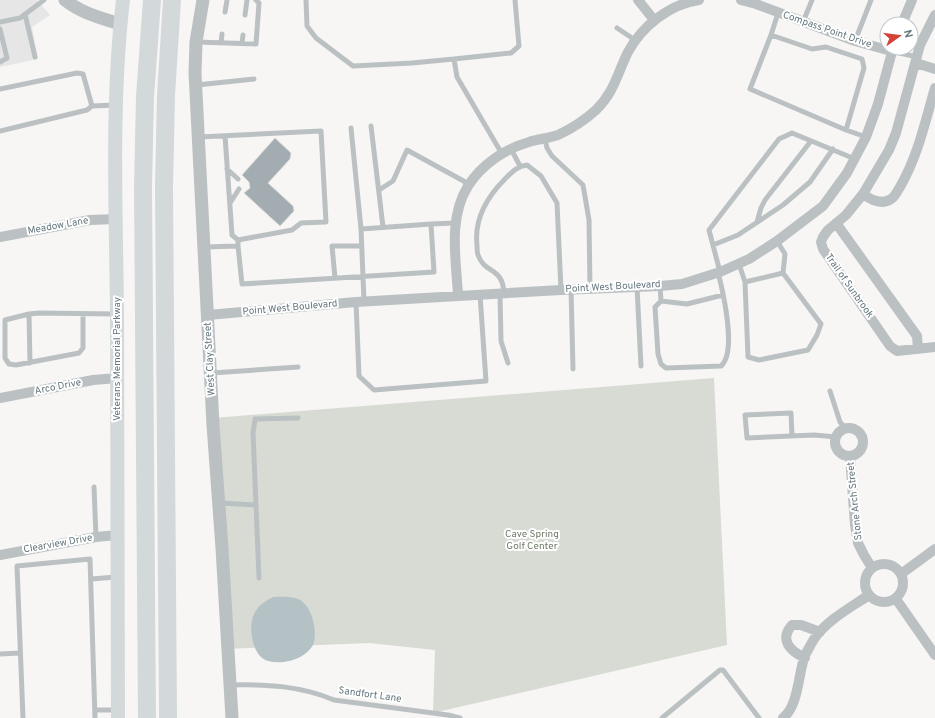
<svg xmlns="http://www.w3.org/2000/svg" width="935" height="718" font-family="Overpass,sans-serif">
	<style>
		.built { fill: #e5e6e5 }
		.green { fill: #d8dbd4 }
		.water { fill: #b5c2c5 }
		.building { fill: #a3adb1; stroke: #d8d8d7 }
		.lines { fill: none; stroke-linecap: round; stroke-linejoin: round }
		.service { stroke: #bbc1c3; stroke-width: 5 }
		.minor { stroke: #bbc1c3; stroke-width: 10 }
		.tertiary { stroke: #bbc1c3; stroke-width: 13 }
		.secondary { stroke: #d3d8da; stroke-width: 14 }
		.motorway { stroke: #d3d8da; stroke-width: 18 }
		.labels { text-anchor: middle; dominant-baseline: central; stroke-width: 4; stroke-linejoin: round; paint-order: stroke }
		.street-label { font-size: 10px; fill: #64767d; stroke: #fff }
		.park-label { font-size: 10px; fill: #6e7a67; stroke: #fff }
	</style>
	<rect width="100%" height="100%" fill="#f7f6f4"/>
	<path class="built" d="M0 0H37L50 15 32 27 38 59 0 67Z"/>
	<path class="green" d="M714 378 727 645 433 713 435 650 369 643 225 649 213 418Z"/>
	<path class="water" d="M273 597C281 597 290 596 298 599 312 605 317 629 314 642 309 660 275 668 262 658 251 649 248 624 255 612 259 605 265 601 273 597Z"/>
	<path class="building" d="M275 138 291 153 290 159 268 183 293 206 294 211 280 226 244 193 250 188 249 182 242 175Z"/>
	<g class="lines">
		<path class="service" d="M306 0 307 26 316 38 353 66 412 63 454 59
			M225 12 227 0
			M25 14 35 57
			M245 15 247 0
			M0 22 20 18 44 0
			M803 22 812 0
			M617 28 635 40
			M0 29 7 58 0 62
			M771 35 812 49 826 47 862 59 864 68 846 130 750 89 771 35 778 13
			M855 41 871 0
			M197 42 256 44 259 3 256 0
			M221 43 222 34
			M242 43 243 35
			M891 51 917 57
			M197 85 254 79
			M0 89 77 73 83 74 92 106
			M371 126 383 227
			M351 128 361 229
			M846 130 866 137
			M0 131 87 110 92 106 115 105
			M225 136 232 235 238 240
			M199 137 321 131 326 222 301 223 292 230 238 240V246
			M545 139 547 148 552 156 583 185 589 220 590 288
			M511 149 520 166
			M502 154 457 77 454 59 511 53 519 46 515 0
			M227 169 238 179
			M379 190 393 181 407 150 469 184
			M230 203 239 189
			M757 222 761 208 765 200 811 141
			M713 245 738 235 783 205 810 182 833 149
			M205 247 238 246 242 284 434 272 431 224 455 223
			M739 264 745 282 748 357 759 360 808 350 817 335 821 324 783 273 785 254 777 241
			M720 272 709 230 779 139 792 133 855 159
			M335 278 332 246H361
			M745 282 783 273
			M660 286 661 301 655 307 658 354 661 364 666 368 721 366C737 352 723 292 718 272
			M637 287 641 366
			M571 289 573 369
			M500 294 501 341 508 363
			M504 294C503 266 485 275 478 255 477 252 477 248 477 245 474 219 487 197 505 179 512 172 517 166 527 165L541 176 557 203 561 290
			M364 301 361 229 431 224
			M661 301 687 304 723 295
			M356 302 359 376 374 390 486 381 480 295
			M29 314 30 363
			M83 314V348L79 353 16 365 9 364 5 358V320L29 314 39 313 116 314
			M212 373 298 367
			M830 391 840 422 846 429
			M792 436 791 413 745 415 747 438 814 435 836 437
			M94 487 96 537
			M220 503 256 505 259 578
			M256 505 253 433 255 419 298 418
			M91 579 116 577
			M0 654 20 653
			M231 685C267 684 301 686 334 700L448 715 460 718
			M95 710H117
			M23 718 17 566 90 559 95 718
			M662 718 720 670H723L759 718"/>
		<path class="minor" d="M638 0 654 20
			M741 0 756 4 855 41 891 51
			M935 15 920 45 896 133 889 150 863 194 846 215 828 230 823 237 821 242 823 249 890 346 897 351 935 347
			M902 24 912 0
			M916 63 935 69
			M863 194C871 200 882 205 891 199 895 197 897 191 900 187 918 156 925 122 935 88
			M836 223 917 336 918 349
			M0 237 90 220 116 219
			M458 295C456 259 448 218 468 186 482 164 505 149 529 142 538 139 549 138 558 135 571 129 586 119 596 110 615 91 617 74 628 52 642 26 670 4 699 0
			M208 315 356 302 561 290 660 286 682 284 720 272 749 259 777 241 823 206 847 173 866 137 878 104 893 48
			M0 398 93 380 117 378
			M835 442a14 14 0 1 1 28 0a14 14 0 1 1-28 0Z
			M850 456 855 525 858 543 864 555 872 568
			M0 555 96 537 117 535
			M865 583a19 19 0 1 1 38 0a19 19 0 1 1-38 0Z
			M901 574 935 549
			M896 599 935 655
			M805 658C790 651 779 640 792 625H801L820 632
			M783 718C799 705 798 674 805 655 808 650 811 644 814 639 827 620 850 608 869 595"/>
		<path class="tertiary" d="M65 0C81 13 101 18 120 24
			M203 0 196 42 195 73 213 425 222 548 232 718"/>
		<path class="secondary" d="M118 718C117 583 118 448 117 314 116 209 111 104 123 0"/>
		<path class="motorway" d="M147 718 143 187 145 97 152 0
			M168 718 164 188 166 95 172 0"/>
	</g>
	<g class="labels">
		<g class="street-label">
			<text transform="translate(827 30) rotate(19)">Compass Point Drive</text>
			<text transform="translate(58 226) rotate(-10)">Meadow Lane</text>
			<text transform="translate(849 286) rotate(55)">Trail of Sunbrook</text>
			<text transform="translate(613 287) rotate(-3)">Point West Boulevard</text>
			<text transform="translate(290 308) rotate(-5)">Point West Boulevard</text>
			<text transform="translate(117 359) rotate(-90)">Veterans Memorial Parkway</text>
			<text transform="translate(210 359) rotate(-93)">West Clay Street</text>
			<text transform="translate(58 387) rotate(-11)">Arco Drive</text>
			<text transform="translate(855 501) rotate(-96)">Stone Arch Street</text>
			<text transform="translate(58 544) rotate(-10)">Clearview Drive</text>
			<text transform="translate(370 695) rotate(8)">Sandfort Lane</text>
		</g>
		<g class="park-label">
			<text x="532" y="534">Cave Spring<tspan x="532" dy="12">Golf Center</tspan></text>
		</g>
	</g>
	<g transform="translate(899 36) rotate(76)"><circle r="19" fill="#ffffff" stroke="#c1c8cb"/>
	<path d="M0-3L7 15L0 10L-7 15Z" fill="#d64135"/>
	<text y="-6" font-size="11" font-weight="bold" text-anchor="middle" fill="#64767d">N</text>
	</g>
</svg>
